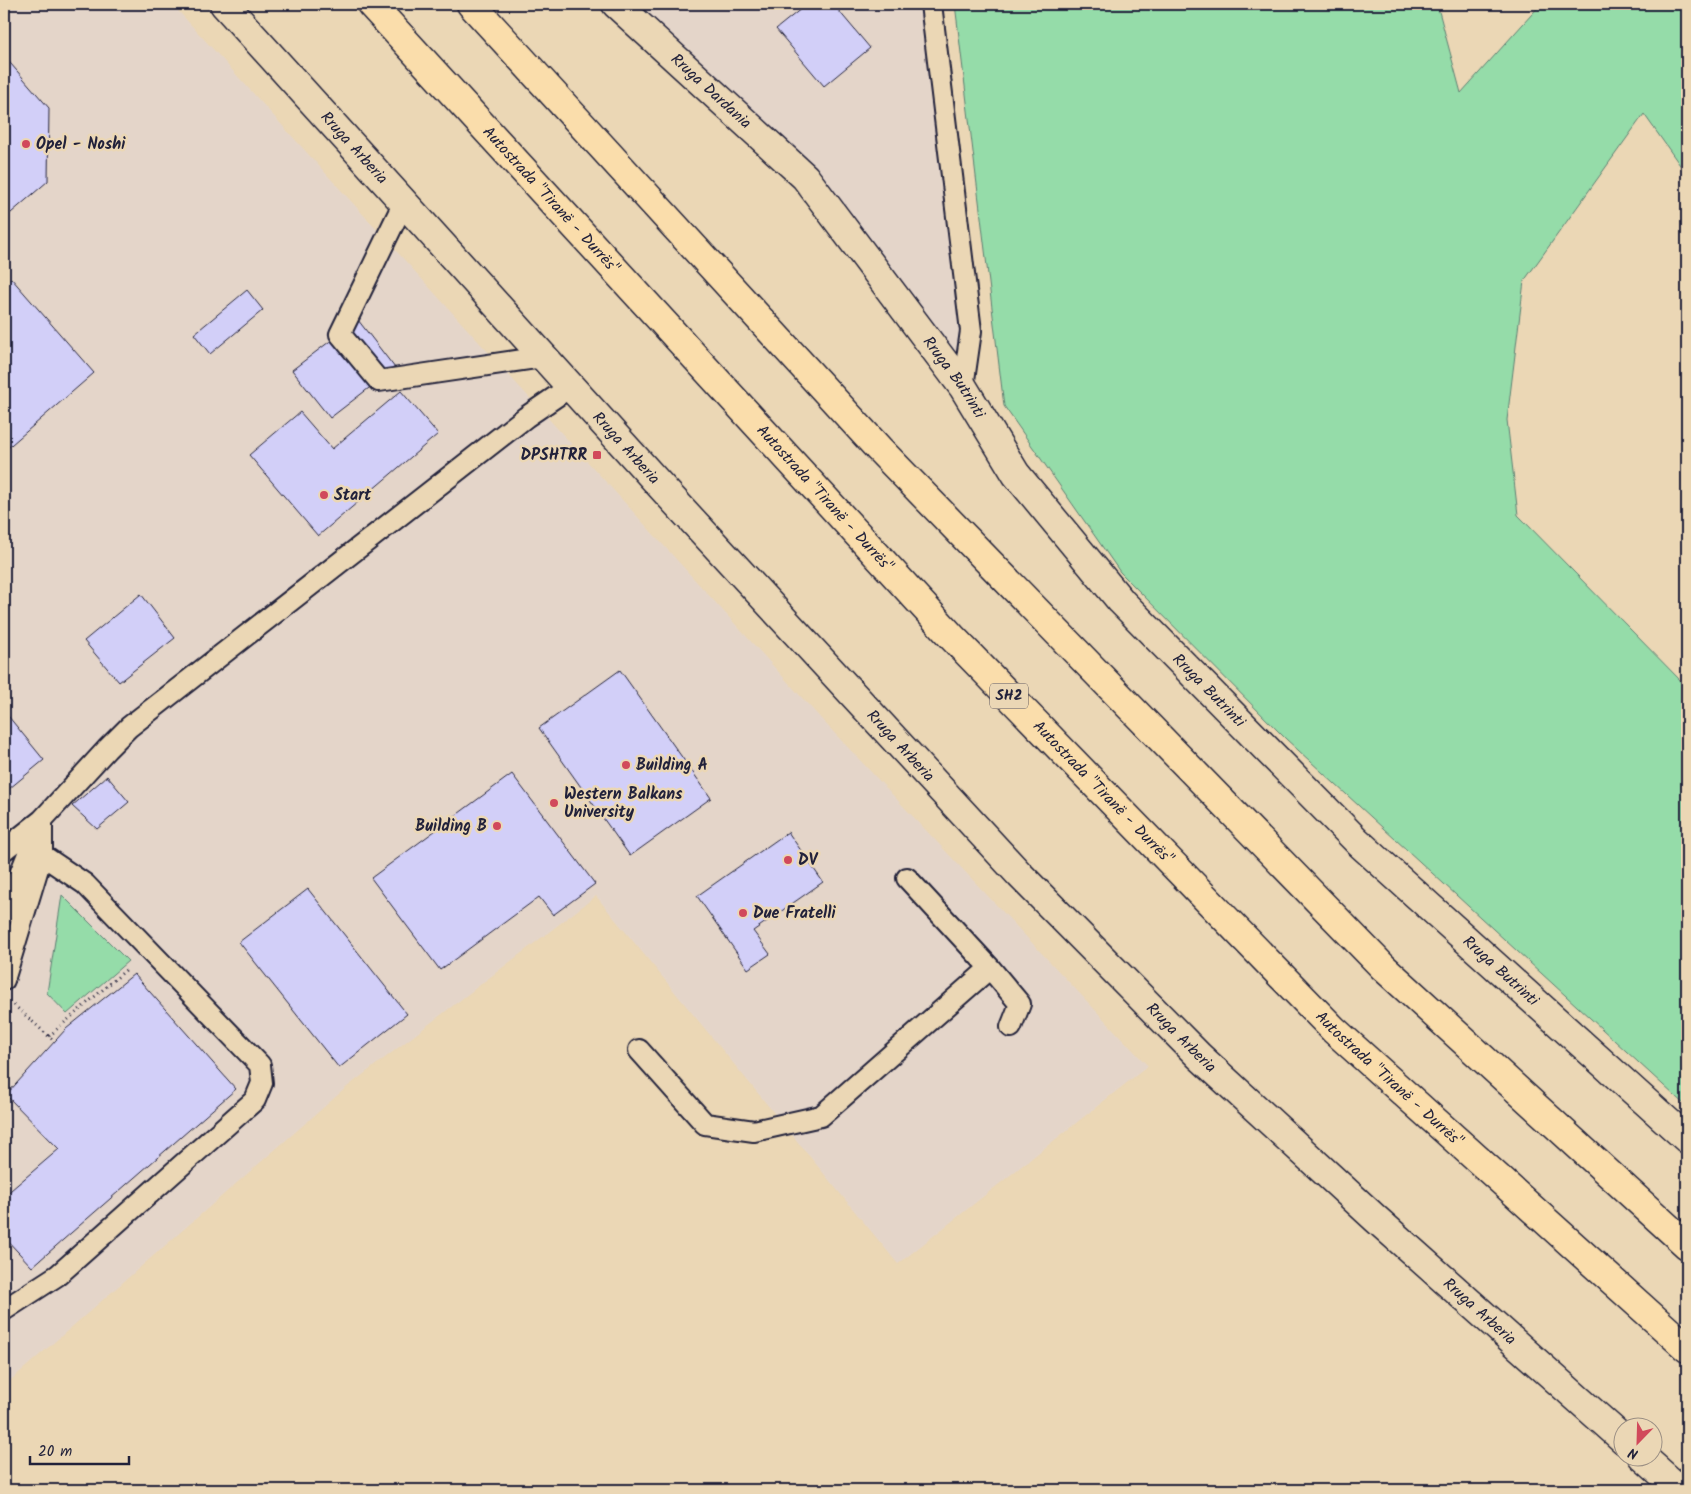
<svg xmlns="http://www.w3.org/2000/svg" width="1691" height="1494" font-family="Kalam,sans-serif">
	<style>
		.built { fill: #e4d5c9 }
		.green { fill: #95dca9; stroke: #5c7f72 }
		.building { fill: #d2cff8; stroke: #22223b }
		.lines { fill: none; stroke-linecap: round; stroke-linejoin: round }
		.service-casing { stroke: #22223b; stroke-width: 24 }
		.secondary-casing { stroke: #22223b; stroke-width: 31 }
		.motorway-casing { stroke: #22223b; stroke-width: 31 }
		.path { stroke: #22223b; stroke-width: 3; stroke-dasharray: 1 4; stroke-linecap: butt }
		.service { stroke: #ebd7b5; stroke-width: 20 }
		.secondary { stroke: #ebd7b5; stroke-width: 28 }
		.motorway { stroke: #faddab; stroke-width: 28 }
		.poi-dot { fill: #d1495b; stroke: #ebd7b5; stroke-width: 2 }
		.labels { text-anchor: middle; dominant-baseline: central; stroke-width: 5; stroke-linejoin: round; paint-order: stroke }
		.shield { fill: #ebd7b5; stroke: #5e5860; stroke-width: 1 }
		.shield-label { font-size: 15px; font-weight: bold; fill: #22223b }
		.street-label { font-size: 16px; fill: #22223b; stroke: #ebd7b5 }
		.poi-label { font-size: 16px; font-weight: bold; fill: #22223b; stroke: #ebd7b5; text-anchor: start }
	</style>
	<rect width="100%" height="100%" fill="#ebd7b5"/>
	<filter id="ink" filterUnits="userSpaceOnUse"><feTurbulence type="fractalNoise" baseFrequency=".02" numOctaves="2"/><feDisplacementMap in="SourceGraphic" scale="10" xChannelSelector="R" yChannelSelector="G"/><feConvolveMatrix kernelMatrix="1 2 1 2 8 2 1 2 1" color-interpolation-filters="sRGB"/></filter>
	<g filter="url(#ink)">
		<path class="built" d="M4 4H172L824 722 1148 1066 898 1264 596 896 347 1087 4 1386Z
			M620 4H931L971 331 963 387 805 177Z"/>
		<path class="green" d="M955 4H1437L1461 93 1541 4H1687V175L1644 114 1524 281 1507 420 1518 515 1685 685 1687 681V1107L1286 739 1120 572 1004 406Z
			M62 895 128 961 67 1014 47 993Z"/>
		<path class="building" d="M807 4H833L870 48 824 86 776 29Z
			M4 56 49 108 48 181 4 219Z
			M11 278 94 373 4 451V284Z
			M247 290 263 310 210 354 194 334Z
			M358 320 395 368 330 418 292 370Z
			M401 391 438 434 318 536 249 455 300 412 332 449Z
			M141 594 175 638 119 682 84 641Z
			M620 670 711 798 630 856 539 728Z
			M4 711 44 760 4 793Z
			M512 774 595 884 553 915 539 897 440 970 371 878Z
			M107 776 129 802 97 829 72 806Z
			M788 832 823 882 753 931 770 954 748 969 697 896Z
			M308 889 407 1014 339 1068 239 942Z
			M134 974 236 1089 32 1267 4 1237V1196L59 1149 6 1095 66 1029Z"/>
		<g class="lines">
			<g class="service-casing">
				<path id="service" d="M931 4 971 331 963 387
					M404 202 340 334 379 381 543 357
					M4 850 42 820 107 749 129 727 526 417 570 387
					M907 878 990 968 1020 1004 1011 1027
					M4 914 36 834
					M4 980 42 855V820
					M639 1050 705 1124 754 1131 821 1116 990 968
					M4 1310 58 1275 255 1100 262 1083 260 1065 85 884 42 855"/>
			</g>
			<g class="secondary-casing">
				<g id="secondary">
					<path id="s1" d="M224 4 667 493 1020 875 1199 1056 1376 1219 1624 1440"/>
					<path id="s2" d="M616 4 805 177 963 387 1016 474 1121 601 1358 842 1687 1139"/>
					<path d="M1642 1456 1680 1490"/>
				</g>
			</g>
			<g class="motorway-casing">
				<g id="motorway">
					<path id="s3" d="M371 4 952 637 1334 1030 1687 1348"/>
					<path d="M471 4 879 449 1383 967 1687 1245"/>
				</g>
			</g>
			<path class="path" d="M14 1005 54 1041
				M49 1036 128 968"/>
			<use href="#service" class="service"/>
			<use href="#secondary" class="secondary"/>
			<use href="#motorway" class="motorway"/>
		</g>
	</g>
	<g class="poi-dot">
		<circle cx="26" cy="144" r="5"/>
		<rect x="592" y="450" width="10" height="10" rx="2.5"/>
		<circle cx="324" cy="495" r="5"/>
		<circle cx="626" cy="765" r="5"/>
		<circle cx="554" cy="803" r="5"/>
		<circle cx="497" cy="826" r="5"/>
		<circle cx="788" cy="860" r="5"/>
		<circle cx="743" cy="913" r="5"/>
	</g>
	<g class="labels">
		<rect class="shield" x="990" y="683.5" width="38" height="25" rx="4"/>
		<g class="shield-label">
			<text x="1009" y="696">SH2</text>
		</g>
		<g class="street-label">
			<text stroke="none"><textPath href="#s2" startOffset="129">Rruga Dardania</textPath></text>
			<text stroke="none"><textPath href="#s1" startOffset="194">Rruga Arberia</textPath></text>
			<text stroke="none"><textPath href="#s3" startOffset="266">Autostrada "Tiranë - Durrës"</textPath></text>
			<text stroke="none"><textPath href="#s2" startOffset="506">Rruga Butrinti</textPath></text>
			<text stroke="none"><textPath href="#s1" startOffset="599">Rruga Arberia</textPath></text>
			<text stroke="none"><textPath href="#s3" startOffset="671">Autostrada "Tiranë - Durrës"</textPath></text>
			<text stroke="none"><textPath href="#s2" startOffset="911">Rruga Butrinti</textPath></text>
			<text stroke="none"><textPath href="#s1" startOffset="1004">Rruga Arberia</textPath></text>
			<text stroke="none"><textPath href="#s3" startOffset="1076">Autostrada "Tiranë - Durrës"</textPath></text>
			<text stroke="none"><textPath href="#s2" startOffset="1316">Rruga Butrinti</textPath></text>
			<text stroke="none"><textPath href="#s1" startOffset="1409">Rruga Arberia</textPath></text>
			<text stroke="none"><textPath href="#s3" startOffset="1481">Autostrada "Tiranë - Durrës"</textPath></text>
			<text stroke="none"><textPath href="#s1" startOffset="1814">Rruga Arberia</textPath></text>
		</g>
		<g class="poi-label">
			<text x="36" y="144">Opel - Noshi</text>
			<text x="587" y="455" text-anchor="end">DPSHTRR</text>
			<text x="334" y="495">Start</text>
			<text x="636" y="765">Building A</text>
			<text x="564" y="794">Western Balkans<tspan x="564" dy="18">University</tspan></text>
			<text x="487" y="826" text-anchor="end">Building B</text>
			<text x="798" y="860">DV</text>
			<text x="753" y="913">Due Fratelli</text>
		</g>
	</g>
	<rect width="1691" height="1494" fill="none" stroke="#ebd7b5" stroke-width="20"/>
	<rect x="10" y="10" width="1671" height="1474" fill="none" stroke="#22223b" stroke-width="2" filter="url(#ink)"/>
	<g transform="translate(1638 1442) rotate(203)"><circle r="24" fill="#ebd7b5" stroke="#9b8f84"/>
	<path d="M0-4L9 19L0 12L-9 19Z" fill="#d1495b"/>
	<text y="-8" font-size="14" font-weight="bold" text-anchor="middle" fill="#22223b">N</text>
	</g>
	<path d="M30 1456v8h99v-8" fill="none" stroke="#22223b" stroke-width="2.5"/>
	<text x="38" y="1456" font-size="15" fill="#22223b" stroke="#ebd7b5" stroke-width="4" paint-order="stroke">20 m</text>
</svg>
